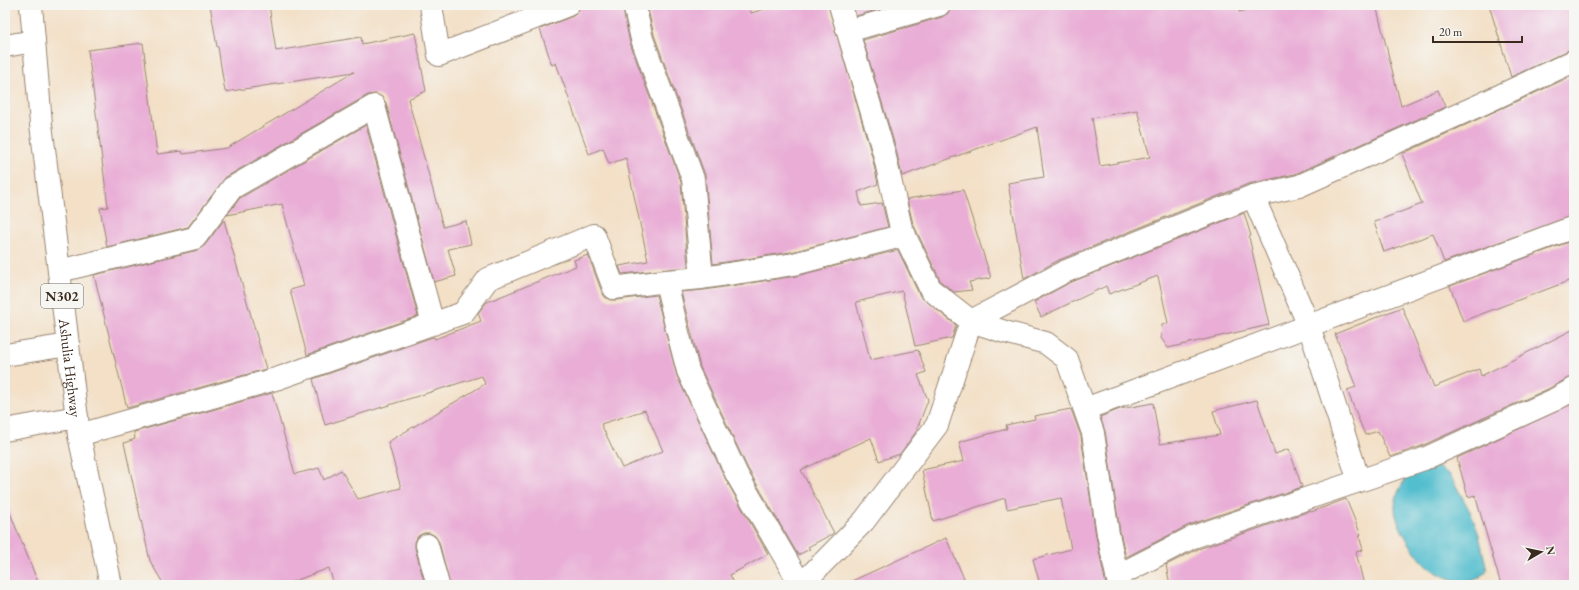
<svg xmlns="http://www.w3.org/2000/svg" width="1579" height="590" font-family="'EB Garamond',serif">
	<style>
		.water { fill: #53bece; stroke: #477476 }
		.building { fill: #e9add6; fill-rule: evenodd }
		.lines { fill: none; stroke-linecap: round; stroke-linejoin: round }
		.minor-casing { stroke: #978572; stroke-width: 24 }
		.trunk-casing { stroke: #978572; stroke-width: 24 }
		.minor { stroke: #fff; stroke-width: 22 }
		.trunk { stroke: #fff; stroke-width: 22 }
		.labels { text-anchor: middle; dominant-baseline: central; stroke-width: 4; stroke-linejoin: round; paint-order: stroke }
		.shield { fill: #f6f6f2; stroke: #73675e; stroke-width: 1 }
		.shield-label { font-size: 14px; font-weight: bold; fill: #3b2a1e }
		.street-label { font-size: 15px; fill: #3b2a1e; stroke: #f6f6f2 }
	</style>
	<rect width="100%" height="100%" fill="#f6f6f2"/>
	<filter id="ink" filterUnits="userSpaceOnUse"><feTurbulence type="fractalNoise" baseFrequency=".025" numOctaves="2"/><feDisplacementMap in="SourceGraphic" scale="8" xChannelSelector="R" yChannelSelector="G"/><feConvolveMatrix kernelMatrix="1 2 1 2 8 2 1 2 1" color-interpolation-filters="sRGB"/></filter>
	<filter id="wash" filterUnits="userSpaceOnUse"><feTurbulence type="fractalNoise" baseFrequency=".012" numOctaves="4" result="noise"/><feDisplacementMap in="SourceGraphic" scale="16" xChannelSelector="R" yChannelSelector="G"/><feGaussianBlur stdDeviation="0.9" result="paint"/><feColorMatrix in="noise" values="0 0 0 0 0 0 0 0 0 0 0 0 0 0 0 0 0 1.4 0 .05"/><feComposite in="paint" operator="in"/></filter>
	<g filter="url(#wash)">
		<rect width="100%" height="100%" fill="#f3e0c7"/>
		<path class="water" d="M1436 466 1450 475 1471 513 1479 535 1487 570C1474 588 1453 582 1436 572 1432 569 1427 567 1424 563 1414 552 1396 525 1395 510 1394 499 1401 482 1410 475 1417 470 1428 468 1436 466Z"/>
		<g id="blocks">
			<path class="building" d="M210 5H269L276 51 361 37 362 44 415 33 426 91 408 99 443 227 466 221 471 244 448 249 456 276 434 282 386 103 382 97 376 94 368 95 226 177 188 227 107 247 100 208 108 207 88 50 143 43 157 154 182 151 183 154 227 148 354 72 225 92 218 47H217Z
				M580 5H622L630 43 681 182 688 267 622 274 619 266 648 261 626 158 609 164 603 148 589 154 556 63 552 65 540 29 573 16 578 12Z
				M647 5H749L751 13 778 5H828L872 156 878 184 858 192 861 206 882 203 888 227 791 252 713 264 705 175 654 35Z
				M853 5H894L856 16Z
				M951 5H1238L1239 12 1266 5H1376L1401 106 1438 90 1445 107 1295 174 1248 184 1059 260 1024 279 1008 183 1044 177 1037 127 902 176 896 149 863 40 942 17 948 13ZM1137 110 1150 157 1100 166 1092 118Z
				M1489 5H1574V49L1569 50 1511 77Z
				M1574 75V215L1444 262 1433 234 1384 252 1374 222 1422 204 1402 154Z
				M366 125 418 316 307 355 290 290 304 286 282 204 227 215 240 198Z
				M963 190 991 278 969 282 972 290 954 292 941 282 913 224 907 199Z
				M1244 213 1251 236 1249 237 1269 325 1168 348 1161 338 1162 325 1168 323 1158 276 1109 294 1106 286 1041 317 1034 302 1069 283Z
				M224 220 266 369 127 408 94 275 198 250 205 245Z
				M1574 240V279L1463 321 1450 286Z
				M898 250 920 296 956 325 952 338 915 346 902 291 856 302 870 360 918 350 926 372 918 375 928 400 916 432 900 454 879 461 871 438 801 470 834 533 808 547 810 549 798 555 748 469 700 367 681 292 704 290 796 276Z
				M588 255 602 292 605 297 610 300H616L656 295 677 376 726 480 768 554 730 575 735 585H450L439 542 435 536 430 533H424L418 536 415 542V548L425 585H334L329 568 284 585H164L150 561 124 443 135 439 134 432 272 393 295 474 319 468 324 480 341 470 358 499 401 488 388 442 485 384 482 376 325 425 313 379 430 338 434 337 435 339 481 321 478 313 487 302 576 266 574 260ZM645 410 663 451 622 468 601 424Z
				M1402 307 1434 387 1479 369 1481 376 1574 329V377L1568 378 1548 389 1419 447 1390 457 1378 431 1365 435 1347 390 1356 387 1335 334Z
				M1257 400 1275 454 1289 449 1302 487 1189 525 1126 557 1120 532 1105 431 1100 417 1120 409 1153 403 1160 444 1220 435 1213 411Z
				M1574 403V585H1501L1475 495 1468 497 1457 458Z
				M1071 409 1081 436 1096 536 1106 585H1040L1033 559 1071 549 1061 498 1007 509 1005 498 933 521 922 470 964 461 959 442 1007 429 1006 425 1035 419 1034 416Z
				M1346 499 1361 535 1359 536 1363 550 1356 552 1364 585H1170L1166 565 1198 549 1310 511 1311 512Z
				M5 503H6L39 585H5Z
				M946 538 967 585H843Z"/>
		</g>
	</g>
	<g filter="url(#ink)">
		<use href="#blocks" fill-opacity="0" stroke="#978572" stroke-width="1"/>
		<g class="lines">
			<g class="minor-casing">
				<path id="minor" d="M431 5 439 55 568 5
					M634 5 642 39 693 179 702 278
					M840 5 884 153 901 228 931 290 971 321 1005 332 1046 343 1067 359 1093 433 1108 534 1119 585
					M848 31 939 5
					M5 46 34 41
					M1253 196 1309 326 1359 481
					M59 271 195 238 232 188 374 106 433 324
					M666 281 676 325 688 371 737 475 801 585
					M5 355 68 345
					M1085 409 1574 227
					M5 430 77 417
					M79 435 279 378 463 313 488 279 594 235 614 288 666 281 702 278 794 264 905 235
					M427 545 438 585
					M1117 576 1193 537 1424 459 1554 400 1574 389
					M801 585 864 521 937 425 971 321 1064 272 1253 196 1299 186 1482 104 1574 61"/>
			</g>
			<g class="trunk-casing">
				<g id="trunk">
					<path id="s1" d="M31 5 41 124 79 435 111 585"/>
				</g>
			</g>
			<use href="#minor" class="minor"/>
			<use href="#trunk" class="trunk"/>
		</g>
	</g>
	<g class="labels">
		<rect class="shield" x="41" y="284" width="42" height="24" rx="3"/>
		<g class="shield-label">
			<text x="62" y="296">N302</text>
		</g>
		<g class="street-label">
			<text stroke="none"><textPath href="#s1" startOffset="365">Ashulia Highway</textPath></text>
		</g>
	</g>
	<rect width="1579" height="590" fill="none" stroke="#f6f6f2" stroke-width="20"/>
	<g transform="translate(1541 552) rotate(81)" stroke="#f6f6f2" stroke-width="3" paint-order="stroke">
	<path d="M0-3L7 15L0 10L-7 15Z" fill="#3b2a1e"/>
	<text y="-6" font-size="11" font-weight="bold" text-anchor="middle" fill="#3b2a1e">N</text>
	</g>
	<path d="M1433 36v6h89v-6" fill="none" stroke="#3b2a1e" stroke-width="2"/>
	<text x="1439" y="36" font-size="12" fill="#3b2a1e" stroke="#f6f6f2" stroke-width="3" paint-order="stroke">20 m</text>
</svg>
